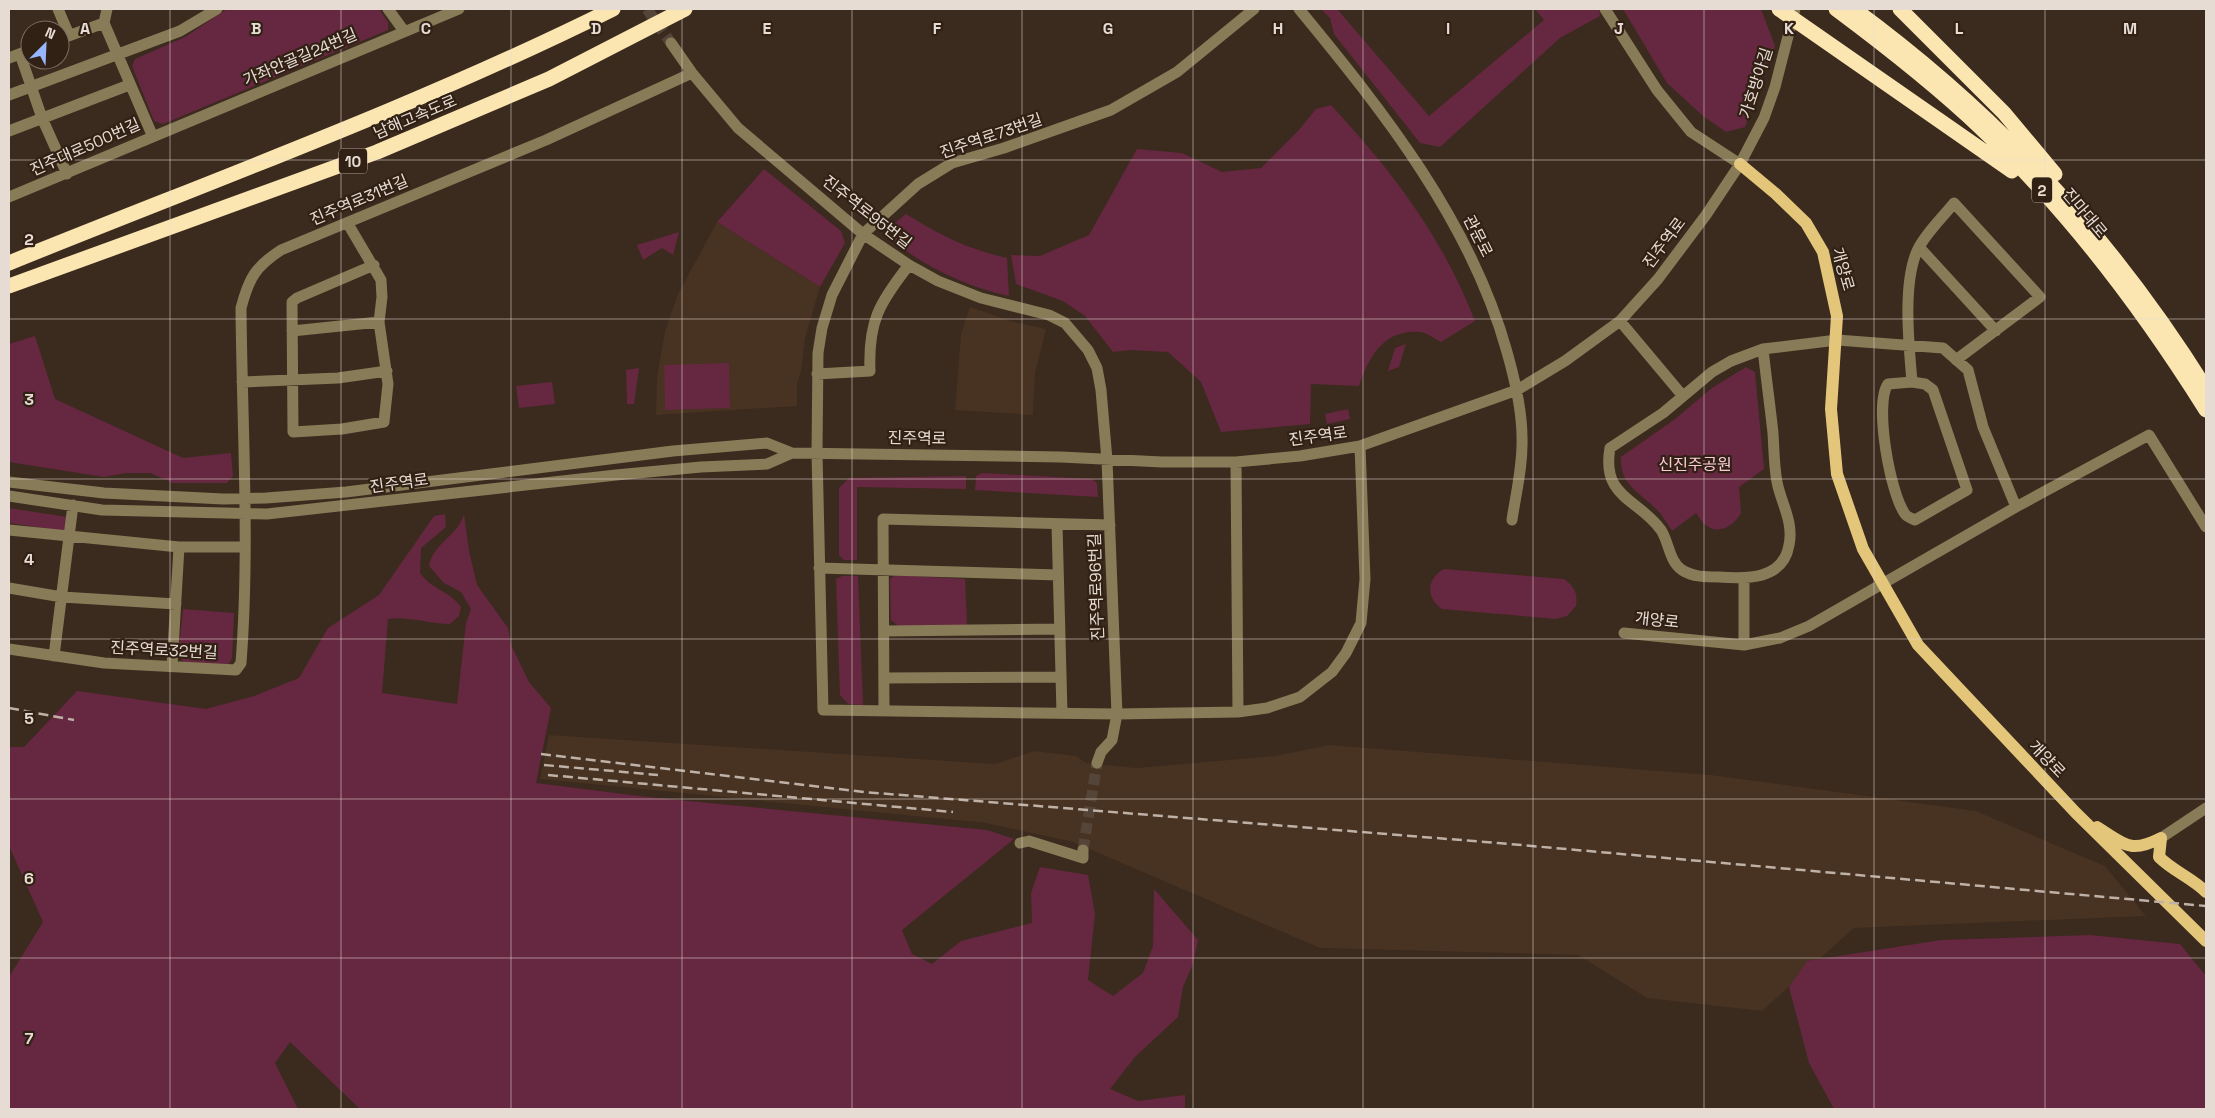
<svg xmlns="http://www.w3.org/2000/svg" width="2215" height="1118" font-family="'Space Grotesk','Noto Sans KR',sans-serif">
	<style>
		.built { fill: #483221 }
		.green { fill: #662740 }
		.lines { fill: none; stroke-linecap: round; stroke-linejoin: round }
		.minor-tunnel { stroke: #554539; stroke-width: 11; stroke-dasharray: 11 5.5; stroke-linecap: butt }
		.minor { stroke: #887b57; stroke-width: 11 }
		.major { stroke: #e4c67a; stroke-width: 12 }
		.highway { stroke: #fbe6b2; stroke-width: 15 }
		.rail { stroke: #bdb1a8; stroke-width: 2.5; stroke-dasharray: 10 5; stroke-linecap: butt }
		.grid { fill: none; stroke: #e7dcd4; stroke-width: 1; stroke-opacity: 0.55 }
		.labels { text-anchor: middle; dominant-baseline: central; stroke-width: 4.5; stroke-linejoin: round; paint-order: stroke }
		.shield { fill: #312114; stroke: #b0a49a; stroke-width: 1 }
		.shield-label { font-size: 15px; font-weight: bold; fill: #e7dcd4 }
		.street-label { font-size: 16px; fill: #e7dcd4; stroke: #312114 }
		.park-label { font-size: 16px; fill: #fbcad9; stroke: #312114 }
		.grid-label { font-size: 16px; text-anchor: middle; font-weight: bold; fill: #e7dcd4; stroke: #312114; stroke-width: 4.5; stroke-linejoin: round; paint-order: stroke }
	</style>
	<rect width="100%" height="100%" fill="#3b2a1e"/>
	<path class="built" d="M717 222 820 287 805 338 801 371 797 383V406L656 415 657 377 665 331 678 294Z
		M970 307 1010 321 1046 329 1035 373 1033 415 955 410 961 334Z
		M549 735 995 764 1034 751 1076 756 1086 763 1136 768 1275 756 1330 745 1711 775 1976 811 2105 866 2146 916 1854 928 1762 1011 1647 998 1578 955 1320 948 1073 842 986 823 540 779Z"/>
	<path class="green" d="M227 9H379L388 22V30L163 124 154 121 132 66 135 59 185 37Z
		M1321 9H1337L1429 116 1544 20 1535 9H1599L1600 16 1560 38 1440 147 1420 143 1334 34 1330 18Z
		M1623 9H1761L1775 46 1765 67 1745 127 1726 132 1703 116 1667 83Z
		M1331 105C1393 172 1442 236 1475 321L1441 342C1435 339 1427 333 1420 332 1383 329 1369 357 1359 386L1311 384 1310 424 1221 432 1201 382 1168 352 1130 350 1113 352 1085 316 1063 301 1016 284 1011 255 1040 256 1089 235 1137 149 1182 153 1222 172 1261 168 1298 131 1316 109Z
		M764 169 841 231 845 243 820 287 717 222Z
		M906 214C942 236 965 248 1007 258L1009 296C969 288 926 267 894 242L890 227Z
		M679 232 673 255 662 248 643 260 637 245Z
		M35 336 55 399 183 458 231 453 233 476 227 483H173L150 473H126L104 477 9 462V344Z
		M1406 344 1399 367 1388 371 1395 348Z
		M729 363 730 408 665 410 664 365Z
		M1746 367 1755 372 1764 469 1739 487 1741 513C1735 525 1719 535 1707 526 1702 523 1699 517 1696 513L1672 531C1668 525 1664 518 1659 512 1642 493 1619 486 1621 457L1675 419 1712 388Z
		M639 368 634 404H627L626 370Z
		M552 382 555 404 519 408 516 386Z
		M1348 409 1350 419 1327 424 1325 414Z
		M982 473 1092 479 1097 483 1098 497 975 490 976 476Z
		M966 476V489L857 487V560H844L839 555V488L849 478Z
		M9 508 67 517 65 531 9 523Z
		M445 514 446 527 421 548 420 573C431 589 451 592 461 607L459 616 450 624C430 624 407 616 388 619L382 693 457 704 466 623 471 609 461 592 444 583 429 566C433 543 459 535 464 514L469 551 477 585 508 628 511 645 529 682 551 708 536 783 647 797 987 830 1014 839 902 930 912 954 932 964 961 941 1032 923 1031 893 1040 867 1088 875 1095 914 1088 980 1113 996 1143 973 1153 946 1154 889 1198 940 1193 964 1183 987 1178 1017 1135 1057 1110 1089 1138 1101 1185 1095V1109H360L290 1042 275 1063 298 1109H9V977L43 922 9 846V747H24L77 691 206 709 254 696 299 678 328 628 379 595 434 516Z
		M1444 569 1564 579C1574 586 1578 593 1576 606L1567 616 1556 619 1442 609C1426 599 1426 578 1444 569Z
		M895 575 965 579 967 625 898 626 891 620 890 579Z
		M842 576H858L863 705 848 704 840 695 836 579Z
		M183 609 234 613 232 658 228 665 184 662 178 656Z
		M2090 935 2180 944 2206 976V1109H1834L1809 1063 1789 987 1807 961 1941 940Z"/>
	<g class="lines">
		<path class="minor-tunnel" d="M647 9 671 43
			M1083 850 1097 763"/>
		<path class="minor" d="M58 9 69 35
			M107 9 104 23 153 137
			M388 9 404 31
			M1254 9 1177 72 1111 110 1004 148 952 163 918 184 863 234 832 295 822 328 818 353 817 453 823 710 1117 714 1238 712 1267 708 1300 697 1332 672 1346 653 1361 623 1365 579 1360 446
			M1299 9C1384 112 1471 222 1507 352 1515 380 1522 409 1522 438 1523 465 1516 493 1512 520
			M1605 9 1657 90 1691 132 1740 164
			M60 39 104 23
			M671 43 692 73 738 128 863 234 909 265 938 281 981 298 1049 315 1065 323 1088 350 1097 368 1101 390 1107 460 1117 714 1112 740 1101 752 1097 763
			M20 54 42 118 67 174
			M9 58 30 50
			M9 95 180 31 217 9
			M9 131 129 85
			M9 197 459 9
			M348 224 381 280 382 297 379 322 388 384 384 422 342 429 293 432 292 302 297 298 374 265
			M1919 247 1996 331
			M1620 321 1682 395
			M292 331 379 322
			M1763 349C1766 377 1770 405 1773 433 1774 449 1774 466 1777 482 1781 503 1794 522 1789 545 1783 580 1747 579 1719 577 1706 577 1693 577 1682 570 1669 561 1669 542 1661 530 1639 499 1601 498 1610 448L1663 413 1712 372 1731 361 1763 349 1837 340 1943 348 1968 370 1983 427 2016 507
			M817 374 870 371C868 322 879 303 909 265
			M242 382 338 378 387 371
			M1912 382 1888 384C1874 404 1890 493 1905 514 1907 517 1911 518 1915 520L1967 490 1933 390 1925 384 1912 382C1909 345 1902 282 1918 249 1926 233 1942 218 1954 203L2040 297 1956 360
			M1236 462 1238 712
			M9 482 104 493 223 499 266 498 346 492 673 451 767 443 792 453
			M9 496 102 510 267 514 616 475 701 467 767 464 792 453 1061 457 1162 462H1236L1300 456 1360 446 1517 390 1565 361 1620 321 1658 279 1706 215 1740 164 1764 118 1775 87 1795 9
			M1057 525 1062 713
			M9 530 179 547H245
			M819 568 1058 575
			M1744 579V645
			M9 588 62 597 176 604
			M884 631 1059 629
			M1624 633 1744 645 1780 638 1809 626 2016 507 2149 435 2206 527
			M9 649 104 663 236 670 241 663C250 545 242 426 241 308 249 278 255 267 281 250L546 140 692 73
			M54 656 73 505
			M172 666 179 547
			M884 678 1061 677
			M884 711 883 519 1110 525
			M2161 838 2206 808
			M1020 843 1029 841 1083 858V850"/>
		<path class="major" d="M1740 164 1776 194 1806 223 1823 252 1837 316 1831 409 1837 474 1863 549 1918 645 2076 813 2206 941
			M2097 827C2124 844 2130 854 2161 838L2159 857C2173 871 2192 878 2206 892"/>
		<path class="highway" d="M1779 9 2012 171
			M1836 9C1887 47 1936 85 1982 129 2070 212 2142 308 2206 410
			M1854 9C1998 115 2111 237 2206 389
			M1900 9 2004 113 2055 174
			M9 263C211 181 418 106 613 9
			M9 286 377 152 549 79 685 9"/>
		<path class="rail" d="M9 708 74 720
			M541 754 864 792 1498 843 2206 906
			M544 765 658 775
			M548 775 953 812"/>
	</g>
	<path class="grid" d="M170 9V1109M341 9V1109M511 9V1109M682 9V1109M852 9V1109M1022 9V1109M1193 9V1109M1363 9V1109M1533 9V1109M1704 9V1109M1874 9V1109M2045 9V1109M9 160H2206M9 319H2206M9 479H2206M9 639H2206M9 799H2206M9 958H2206"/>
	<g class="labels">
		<g class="shield">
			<rect x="339" y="148.5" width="28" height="25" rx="4"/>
			<rect x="2032" y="177.5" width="20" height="25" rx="4"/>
		</g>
		<g class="shield-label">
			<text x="353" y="161">10</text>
			<text x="2042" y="190">2</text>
		</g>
		<g class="street-label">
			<text transform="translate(300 57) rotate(-23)">가좌안골길24번길</text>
			<text transform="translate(1756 83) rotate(-72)">가호방아길</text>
			<text transform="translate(415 117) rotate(-23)">남해고속도로</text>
			<text transform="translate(991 136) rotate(-19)">진주역로73번길</text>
			<text transform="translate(85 147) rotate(-24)">진주대로500번길</text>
			<text transform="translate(359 200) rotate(-23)">진주역로31번길</text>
			<text transform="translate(867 212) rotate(38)">진주역로95번길</text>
			<text transform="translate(2085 213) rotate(50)">진마대로</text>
			<text transform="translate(1478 236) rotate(63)">관문로</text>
			<text transform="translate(1664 243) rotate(-53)">진주역로</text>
			<text transform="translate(1843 269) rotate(74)">개양로</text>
			<text transform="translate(1318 436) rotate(-8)">진주역로</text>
			<text transform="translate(917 438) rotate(1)">진주역로</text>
			<text transform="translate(399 483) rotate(-8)">진주역로</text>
			<text transform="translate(1096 587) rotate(-92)">진주역로96번길</text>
			<text transform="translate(1657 620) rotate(6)">개양로</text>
			<text transform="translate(164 650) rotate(3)">진주역로32번길</text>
			<text transform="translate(2047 759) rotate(46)">개양로</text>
		</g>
		<g class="park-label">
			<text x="1695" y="464">신진주공원</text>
		</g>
	</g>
	<g class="grid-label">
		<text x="85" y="34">A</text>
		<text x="256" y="34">B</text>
		<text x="426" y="34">C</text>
		<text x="596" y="34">D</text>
		<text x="767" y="34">E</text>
		<text x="937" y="34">F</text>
		<text x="1108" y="34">G</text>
		<text x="1278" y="34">H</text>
		<text x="1448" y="34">I</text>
		<text x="1619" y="34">J</text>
		<text x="1789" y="34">K</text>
		<text x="1959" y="34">L</text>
		<text x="2130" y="34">M</text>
		<text x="29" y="245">2</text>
		<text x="29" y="405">3</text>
		<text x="29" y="565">4</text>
		<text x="29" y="724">5</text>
		<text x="29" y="884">6</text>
		<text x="29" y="1044">7</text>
	</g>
	<rect width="2215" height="1118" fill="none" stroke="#e7dcd4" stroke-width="20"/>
	<g transform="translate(45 45) rotate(24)"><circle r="24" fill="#312114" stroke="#7a6c61"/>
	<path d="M0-4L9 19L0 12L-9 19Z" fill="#97b6fd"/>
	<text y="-8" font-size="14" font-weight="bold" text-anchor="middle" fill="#e7dcd4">N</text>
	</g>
</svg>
